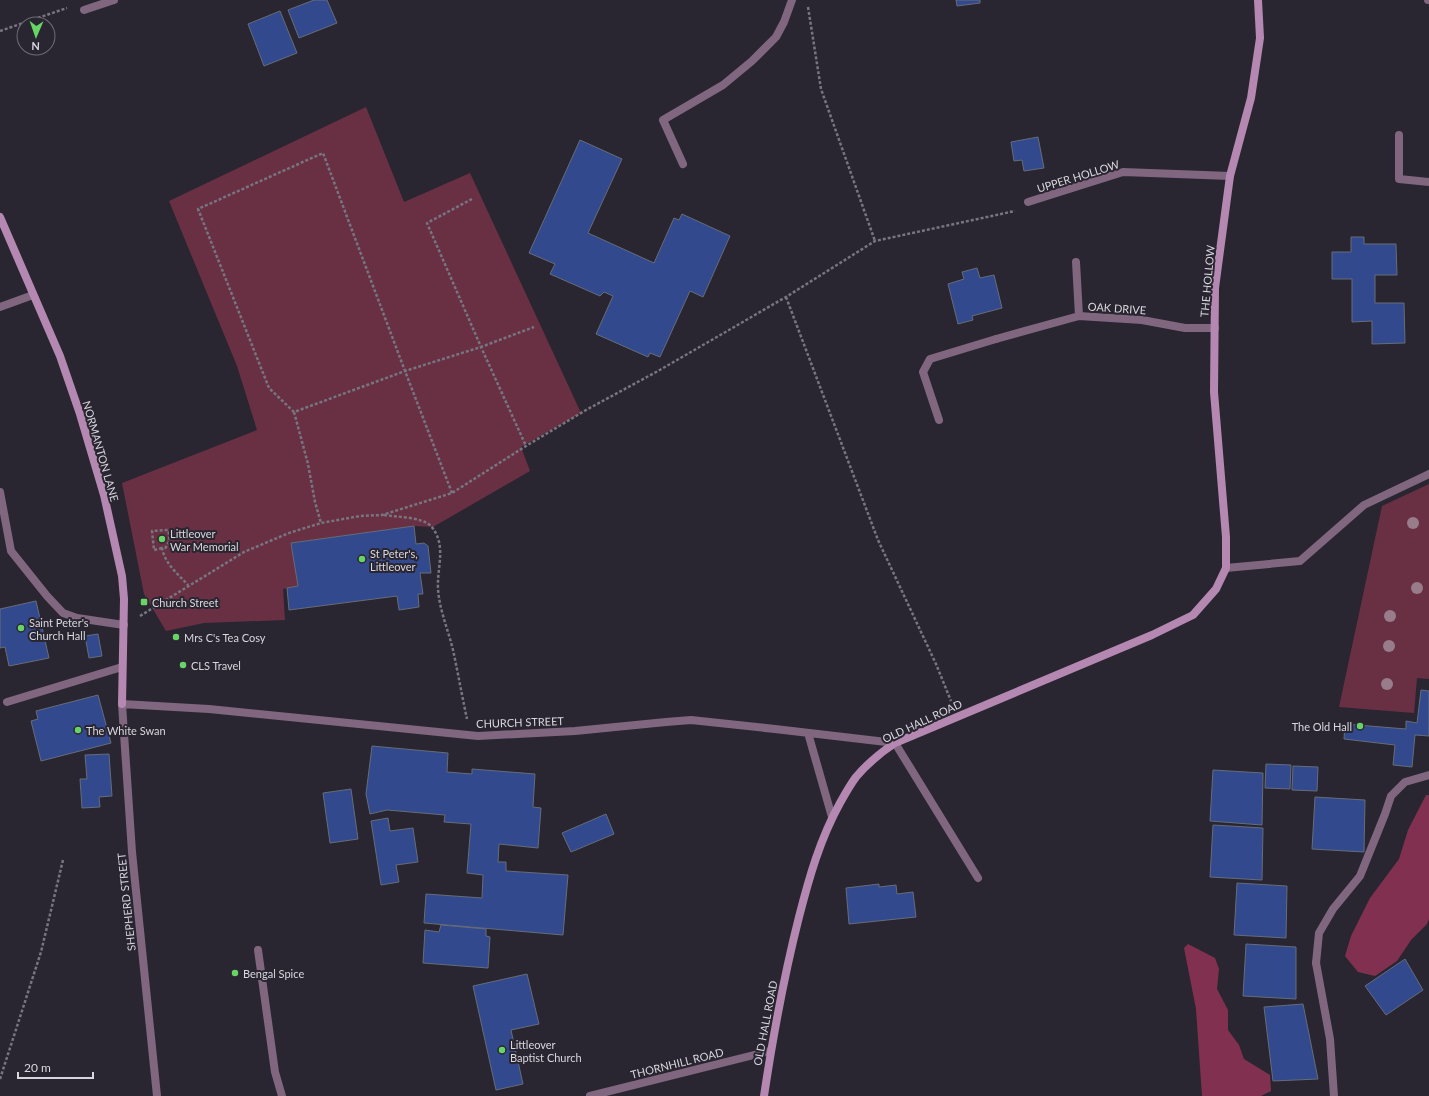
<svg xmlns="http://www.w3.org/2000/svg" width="1429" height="1096" font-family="Lato,sans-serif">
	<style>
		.green { fill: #693044 }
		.forest { fill: #81314f }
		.building { fill: #324a8d; stroke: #666c79 }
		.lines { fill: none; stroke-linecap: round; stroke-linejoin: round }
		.path { stroke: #77757e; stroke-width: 2.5; stroke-dasharray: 3 2; stroke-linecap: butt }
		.lane { stroke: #81667f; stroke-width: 8 }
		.street { stroke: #81667f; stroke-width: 8 }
		.secondary { stroke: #b488b1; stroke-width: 8 }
		.tree { fill: #987c89 }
		.poi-dot { fill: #67d465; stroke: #292631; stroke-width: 1.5 }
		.labels { text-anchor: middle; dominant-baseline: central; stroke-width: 4; stroke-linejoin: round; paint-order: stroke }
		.street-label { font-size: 11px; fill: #d8d6de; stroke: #292631 }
		.poi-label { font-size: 11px; fill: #d8d6de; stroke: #292631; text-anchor: start }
	</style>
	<rect width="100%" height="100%" fill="#292631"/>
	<path class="green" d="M366 107 404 202 470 173 581 413 521 447 530 471 433 527 414 526 291 543 298 586 283 589 285 620 204 623 166 631 144 594 122 483 257 430 237 366 169 201Z
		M1429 484V679L1417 678 1414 713 1339 707 1382 506Z"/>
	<path class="forest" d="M1426 795H1429V919L1427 924 1411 940 1397 961 1375 976 1358 972 1345 956 1351 936 1370 898 1399 859 1408 830Z
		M1188 944 1215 958 1219 969 1217 989 1228 1010V1030L1239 1045 1244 1059 1270 1075 1271 1091 1261 1096H1202L1196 1009 1184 948Z"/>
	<path class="building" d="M314 0H327L337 23 299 38 288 10Z
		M956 0H980V3L957 6Z
		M280 11 297 53 264 66 248 24Z
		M1038 137 1044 168 1024 171 1022 160 1014 161 1011 142Z
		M580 140 622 159 588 233 654 263 674 218 679 220 682 214 730 236 703 297 690 291 660 357 650 353 648 357 596 334 613 296 604 292 600 296 550 274 555 264 529 253Z
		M1351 237H1364V244H1396L1397 275H1375V303H1404L1405 343 1372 344V321L1352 322V279H1332V252H1351Z
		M977 268 980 278 994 275 1002 308 972 316 973 320 958 324 948 284 964 279 962 272Z
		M414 526 416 544 424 543 428 546 431 573H420L423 594H418L419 607 399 610 397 596 289 610 287 588 298 586 291 543Z
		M36 601 49 658 9 666 5 647 0 648V609Z
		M98 634 102 656 89 658 85 636Z
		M1421 690 1429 691V736L1415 735 1412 767 1393 765 1395 745 1344 739 1345 724 1406 729V721L1417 723Z
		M98 695 111 743 41 761 31 721 38 719 36 711Z
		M372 746 448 753 447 772 472 774V769L535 774 533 807 541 808 538 848 499 844 498 862H506V871L568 875 563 935 424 923 426 894 482 898 483 875 467 873 471 824 444 822 445 815 387 810 370 814 366 794Z
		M109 754 112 796 99 797 100 807 82 808 80 779H87L85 755Z
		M1266 764 1291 765 1290 789 1265 788Z
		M1293 766 1318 767 1317 791 1292 790Z
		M1213 770 1263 773 1262 825 1210 821Z
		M351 789 358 839 330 843 323 793Z
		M1315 797 1365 800 1364 852 1312 849Z
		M606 814 614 834 571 852 562 833Z
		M388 818 390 831 413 828 418 862 396 865 399 882 381 885 371 821Z
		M1213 825 1263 828 1262 880 1210 877Z
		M1237 883 1287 886 1286 938 1234 935Z
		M879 884V887L896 885 897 894 913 892 916 917 849 924 846 888Z
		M441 925 486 929V936L490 937 488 968 423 963 425 930 439 932Z
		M1246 944 1296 947V999L1243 996Z
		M1405 959 1423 990 1386 1015 1365 986Z
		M527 974 539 1024 511 1030 523 1084 496 1090 473 986Z
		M1303 1004 1318 1079 1273 1081 1264 1007Z"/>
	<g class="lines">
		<path class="path" d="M808 7 821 89 875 241
			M0 31 67 8
			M472 199 427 223 481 347 526 446
			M786 297 878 540 936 664 951 701
			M294 412 308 464 315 502 321 523
			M452 493 405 371 323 153 198 209 269 388 294 412 405 371 481 347 534 327
			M384 515C397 517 422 517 431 526 447 545 437 566 438 588 439 609 448 629 453 650 458 673 462 696 467 719
			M162 548 154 550 152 531 168 530C170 537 170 543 165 548H162C165 564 178 574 188 585
			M140 616 244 552 289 533 321 523 360 516 382 515 452 493 526 446 586 410 658 371 786 297 875 241 1015 211
			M0 1079 41 952 63 860"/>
		<path class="lane" d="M1428 0H1429
			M1399 135V179L1429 182
			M939 420 923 372 930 359 996 339
			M0 492 11 551 47 596 63 613 77 618 124 625
			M7 702 122 667
			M895 743 978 878
			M258 950 275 1072 282 1096
			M1316 963 1319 933 1333 909 1360 876 1385 814 1391 796 1405 782 1429 775"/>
		<path class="street" d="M84 10 114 0
			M683 164 663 120 723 85 752 61 776 37 784 22 792 0
			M1028 202 1123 172 1230 176
			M1076 262 1079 316
			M0 307 33 295
			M996 339 1079 316 1142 320 1185 328H1215
			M1226 568 1300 561 1364 505 1429 474
			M808 733 832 817
			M1316 963 1330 1039 1334 1096
			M157 1096 132 852 122 704 209 709 478 736 575 731 666 722 691 720 775 729 895 743
			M590 1096 770 1051"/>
		<path class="secondary" d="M0 217 60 356 80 414 104 495 122 576 124 599 122 704
			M764 1096C773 1036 784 976 799 917 809 878 820 839 840 803 845 794 850 785 856 777 867 764 880 753 895 743L1152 635 1193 615 1216 589 1226 568V537L1214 392 1215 288 1230 176 1251 98 1260 38 1258 0"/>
	</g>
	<g class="tree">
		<circle cx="1413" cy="523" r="6"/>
		<circle cx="1417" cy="588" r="6"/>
		<circle cx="1390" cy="616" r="6"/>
		<circle cx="1389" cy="646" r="6"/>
		<circle cx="1387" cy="684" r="6"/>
	</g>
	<g class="poi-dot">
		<circle cx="162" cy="539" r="4"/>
		<circle cx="362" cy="559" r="4"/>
		<rect x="140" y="598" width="8" height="8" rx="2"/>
		<circle cx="21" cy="628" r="4"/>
		<circle cx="176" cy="637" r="4"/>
		<circle cx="183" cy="665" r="4"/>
		<circle cx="1360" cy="726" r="4"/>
		<circle cx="78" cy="730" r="4"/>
		<circle cx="235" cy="973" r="4"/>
		<circle cx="502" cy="1050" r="4"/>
	</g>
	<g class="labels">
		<g class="street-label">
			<text transform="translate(1078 176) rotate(-17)">UPPER HOLLOW</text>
			<text transform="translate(1207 281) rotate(-85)">THE HOLLOW</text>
			<text transform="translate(1117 308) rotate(4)">OAK DRIVE</text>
			<text transform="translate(101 451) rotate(74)">NORMANTON LANE</text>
			<text transform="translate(922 721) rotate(-25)">OLD HALL ROAD</text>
			<text transform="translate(520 722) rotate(-2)">CHURCH STREET</text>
			<text transform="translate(126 902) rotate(-96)">SHEPHERD STREET</text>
			<text transform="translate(765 1023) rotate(-79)">OLD HALL ROAD</text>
			<text transform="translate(677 1063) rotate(-14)">THORNHILL ROAD</text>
		</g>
		<g class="poi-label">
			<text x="170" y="533">Littleover<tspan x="170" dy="13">War Memorial</tspan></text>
			<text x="370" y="553">St Peter's,<tspan x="370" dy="13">Littleover</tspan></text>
			<text x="152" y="602">Church Street</text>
			<text x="29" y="622">Saint Peter's<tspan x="29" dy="13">Church Hall</tspan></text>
			<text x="184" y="637">Mrs C's Tea Cosy</text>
			<text x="191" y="665">CLS Travel</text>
			<text x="1352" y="726" text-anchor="end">The Old Hall</text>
			<text x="86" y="730">The White Swan</text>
			<text x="243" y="973">Bengal Spice</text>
			<text x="510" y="1044">Littleover<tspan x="510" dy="13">Baptist Church</tspan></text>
		</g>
	</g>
	<g transform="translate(36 36) rotate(182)"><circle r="19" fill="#292631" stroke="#6f6c76"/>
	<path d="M0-3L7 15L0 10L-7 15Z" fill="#67d465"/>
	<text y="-6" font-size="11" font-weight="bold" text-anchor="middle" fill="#d8d6de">N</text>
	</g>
	<path d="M18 1072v6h75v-6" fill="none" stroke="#d8d6de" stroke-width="2"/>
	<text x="24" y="1072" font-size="12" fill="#d8d6de" stroke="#292631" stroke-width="3" paint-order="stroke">20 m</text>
</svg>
